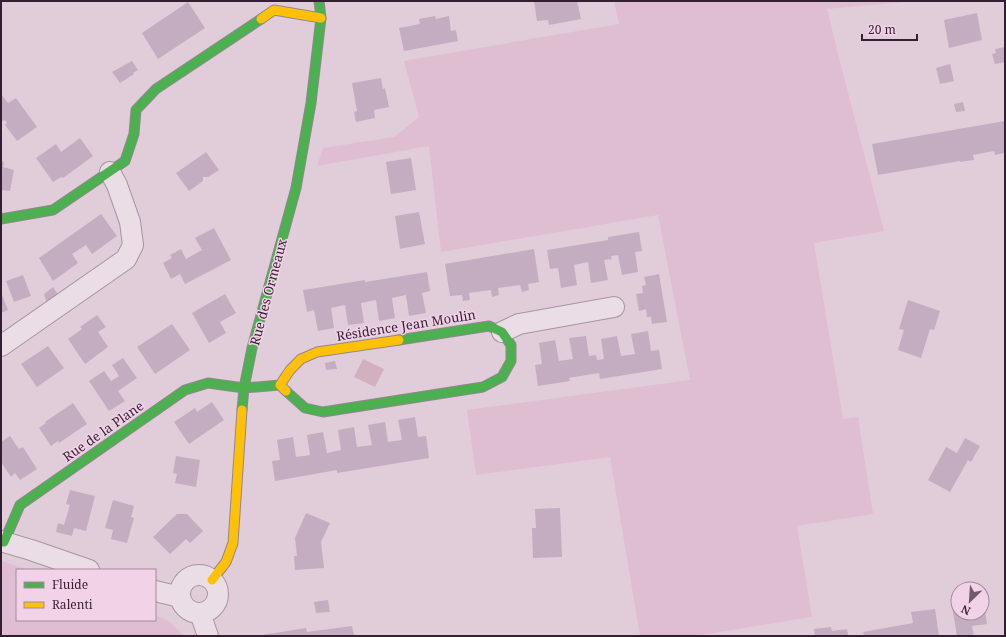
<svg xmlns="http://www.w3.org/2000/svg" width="1006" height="637" font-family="'Noto Serif',serif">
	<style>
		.farmland { fill: #dfbed1 }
		.green { fill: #d2b0bd }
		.building { fill: #c4adc1 }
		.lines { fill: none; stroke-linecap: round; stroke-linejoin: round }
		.street-casing { stroke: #a695a2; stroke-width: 22 }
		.fast-casing { stroke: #958591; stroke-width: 11 }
		.slow-casing { stroke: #958591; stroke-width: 11 }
		.street { stroke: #eadde5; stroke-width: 20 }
		.fast { stroke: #4caf50; stroke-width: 9 }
		.slow { stroke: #ffc107; stroke-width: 9 }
		.labels { text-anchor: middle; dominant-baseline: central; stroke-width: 3; stroke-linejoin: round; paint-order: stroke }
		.street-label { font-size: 13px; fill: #331f31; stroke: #f1d2e7 }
	</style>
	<rect width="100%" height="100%" fill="#e1ccda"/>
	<path class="farmland" d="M614 1H914L827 9 839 58 884 231 814 243 843 419 858 417 873 514 797 526 812 617 694 636H640L610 457 476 475 467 410 690 380 658 215 441 252 429 146 317 166 323 148 394 137 419 117 404 61 619 24Z
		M1 561 30 570H17V620H155V615L170 622 184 636H1Z"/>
	<path class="green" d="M363 359 384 369 375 387 354 377Z"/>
	<path class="building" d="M534 1H577L581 19 549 25 548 20 537 21Z
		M188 2 205 28 158 59 142 33Z
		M977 13 982 40 949 48 944 20Z
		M435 16 436 19 449 16 451 31 456 30 458 41 404 51 399 28 420 24 419 19Z
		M1005 47V62L995 64 992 54 996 53 995 49Z
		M132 61 138 70 133 73 134 74 120 83 112 72Z
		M950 64 954 81 940 84 936 68Z
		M381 78 383 89 385 88 389 107 374 110 375 118 356 122 354 112 357 111 352 83Z
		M1 94 8 103 16 98 37 127 17 141 5 125 7 123 5 120 3 121 1 119Z
		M963 102 965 111 956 112 954 104Z
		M1005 121V153L995 155 994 151 973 155 974 160 960 162V161L878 175 872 144Z
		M80 138 93 156 63 178 61 177 53 182 36 158 56 144 61 152Z
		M206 152 219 170 208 177H203V181L189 191 176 173Z
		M411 158 416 190 391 194 386 162Z
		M1 161 4 162 3 167 14 170 10 191 1 190Z
		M419 212 425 244 400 249 395 216Z
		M101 214 117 236 92 254 86 245 72 254 78 263 53 281 39 258Z
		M214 228 231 260 185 284 180 274 171 279 163 263 172 258 170 255 181 249 186 259 202 250 195 238Z
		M639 232 642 251 635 252 638 272 622 275 618 255 611 256 612 259 604 260 608 280 591 283 588 262 574 265 577 285 561 288 558 268 550 269 547 250 608 240V237Z
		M534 249 539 282 528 284 529 290 522 292 520 285 498 288 499 295 492 297 491 290 469 293 470 300 463 301 462 295 450 296 445 264Z
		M427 272 430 291 422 293 426 313 409 316 406 295 392 298 395 318 379 321 376 300 361 303 364 323 348 325 345 305 331 308 334 328 318 331 314 310 307 312 303 290 365 280V282Z
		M659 274 667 322 652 324 651 317H647L646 309 639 311 636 294 643 293 642 286 646 285 644 277Z
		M23 275 31 296 14 302 6 281Z
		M53 287 59 296 47 304 44 294Z
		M1 292 8 310 1 313Z
		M225 294 236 313 220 322 226 333 209 343 192 313Z
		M908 300 940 311 934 330 930 329 921 358 898 350 904 330 899 329Z
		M97 315 106 327 98 332 108 347 85 364 68 339 82 329 80 327Z
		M172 324 190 350 155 374 137 347Z
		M648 331 651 351 659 350 662 369 600 379 599 373 569 378 570 381 538 386 535 365 542 364 539 343 555 340 559 361 573 359 569 338 586 336 589 356 596 355 597 360 604 359 601 339 617 336 621 356 635 354 631 334Z
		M48 346 64 368 37 387 21 364Z
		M123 358 137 378 118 391 125 401 109 411 89 381 104 371 111 381 119 376 112 365Z
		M335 361 337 369 326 370 325 363Z
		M212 402 224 420 189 444 174 422 195 408 197 412Z
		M73 403 87 424 59 443 58 441 51 446 39 428 46 423 45 422Z
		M415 417 418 437 426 436 429 458 337 473V470L275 481 272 461 280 460 277 440 293 437 296 457 310 455 307 435 323 432 327 453 341 450 338 430 354 427 357 447 372 445 368 425 385 422 388 442 402 440 398 420Z
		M10 436 19 449 23 447 37 469 20 480 15 473 11 477 1 462V442Z
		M965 438 980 446 971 462 968 460 950 492 928 480 946 447 957 453Z
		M176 456 200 460 196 487 175 483 177 474 173 473Z
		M70 490 95 496 86 531 74 528 72 536 56 532 58 523 64 525 70 505 66 504Z
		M113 500 134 506 131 517 134 518 127 543 111 539 113 530 105 528Z
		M560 508 562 557 533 558 532 528H536L535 509Z
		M306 513 330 523 321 542 324 568 295 570 294 556H297L295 538Z
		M177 514H187L203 531 190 543 186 539 170 554 153 537Z
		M328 600 330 612 316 613 314 602Z
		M958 605V613H982V606H984L987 624 972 626 974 636H957L952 606Z
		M935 609 939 636H864L863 632 913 623 911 612Z
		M352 626 354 636H256L306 628 307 632Z
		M831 627 832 631 847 629 848 636H815L814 629Z"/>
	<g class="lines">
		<g class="street-casing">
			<path id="street" d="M502 332 519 324 614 307
				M1 346 126 259 133 245 130 222 117 185 110 172
				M1 541 31 550 89 570
				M180 594a19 19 0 1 1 38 0a19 19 0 1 1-38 0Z
				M155 591 180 597
				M200 613 208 636"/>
		</g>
		<g class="fast-casing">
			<path id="fast" d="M1 219 53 210 125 161 134 134 136 110 156 89 261 19
				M399 340 489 326
				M286 391 305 408 323 412 483 387 502 377 511 361V345L502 332 489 326
				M242 410 244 388 252 348 296 188 311 103 321 18 319 1
				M4 542 20 505 185 390 208 383 244 388 280 385"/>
		</g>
		<g class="slow-casing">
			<path id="slow" d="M261 19 274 10 321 18
				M286 391 280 385 290 370 301 359 317 352 399 340
				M212 580 226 562 233 543 242 410"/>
		</g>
		<use href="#street" class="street"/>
		<use href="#fast" class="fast"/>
		<use href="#slow" class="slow"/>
	</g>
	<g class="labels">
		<g class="street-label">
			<text transform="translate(268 292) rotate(-75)">Rue des Ormeaux</text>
			<text transform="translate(406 325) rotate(-9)">Résidence Jean Moulin</text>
			<text transform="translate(103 431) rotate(-35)">Rue de la Plane</text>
		</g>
	</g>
	<rect width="1006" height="637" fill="none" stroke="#331f31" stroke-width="4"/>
	<rect x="16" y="569" width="140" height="52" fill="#f1d2e7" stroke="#a58a9e"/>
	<rect x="24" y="582" width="20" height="6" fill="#4caf50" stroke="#a58a9e"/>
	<text x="52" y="589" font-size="12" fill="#331f31">Fluide</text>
	<rect x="24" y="602" width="20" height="6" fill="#ffc107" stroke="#a58a9e"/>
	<text x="52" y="609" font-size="12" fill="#331f31">Ralenti</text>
	<g transform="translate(970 601) rotate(205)"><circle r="19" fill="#f1d2e7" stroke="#a58a9e"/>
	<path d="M0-3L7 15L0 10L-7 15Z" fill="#705c6c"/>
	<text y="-6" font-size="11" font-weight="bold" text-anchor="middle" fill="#331f31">N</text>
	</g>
	<path d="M862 34v6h55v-6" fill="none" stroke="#331f31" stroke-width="2"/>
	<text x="868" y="34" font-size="12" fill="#331f31" stroke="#f1d2e7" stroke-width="3" paint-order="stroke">20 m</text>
</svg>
